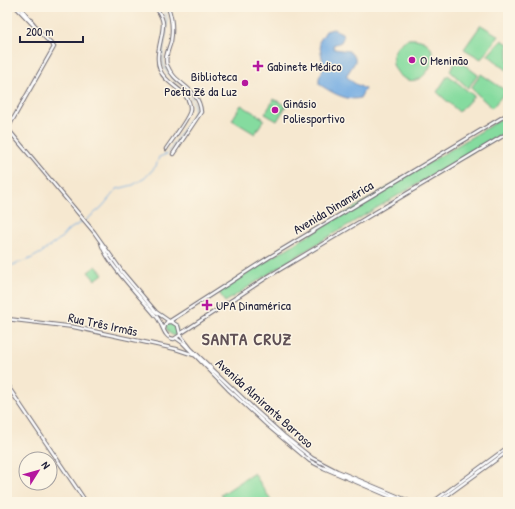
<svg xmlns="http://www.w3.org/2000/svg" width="515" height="509" font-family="'Patrick Hand',sans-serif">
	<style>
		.green { fill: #85db9f; stroke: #547e6d }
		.water { fill: #72abe2; stroke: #4a668e }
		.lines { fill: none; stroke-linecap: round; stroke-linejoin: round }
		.stream { stroke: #72abe2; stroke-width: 1 }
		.tertiary-casing { stroke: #6c676f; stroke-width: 4.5 }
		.secondary-casing { stroke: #6c676f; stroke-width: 4.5 }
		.tertiary { stroke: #fff; stroke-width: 2.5 }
		.secondary { stroke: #fff; stroke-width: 2.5 }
		.poi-dot { fill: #b5179e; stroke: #fcf5e5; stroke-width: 1.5 }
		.labels { text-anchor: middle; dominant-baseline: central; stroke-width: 3; stroke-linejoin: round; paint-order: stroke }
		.poi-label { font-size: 13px; fill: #22223b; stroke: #fcf5e5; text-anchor: start }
		.street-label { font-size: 13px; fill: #22223b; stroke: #fcf5e5 }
		.district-label { font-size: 17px; font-weight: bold; letter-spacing: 1px; fill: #605156; stroke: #fcf5e5 }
	</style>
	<rect width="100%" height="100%" fill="#fcf5e5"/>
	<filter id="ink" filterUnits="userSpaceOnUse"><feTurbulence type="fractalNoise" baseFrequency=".025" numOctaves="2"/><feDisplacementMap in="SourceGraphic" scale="8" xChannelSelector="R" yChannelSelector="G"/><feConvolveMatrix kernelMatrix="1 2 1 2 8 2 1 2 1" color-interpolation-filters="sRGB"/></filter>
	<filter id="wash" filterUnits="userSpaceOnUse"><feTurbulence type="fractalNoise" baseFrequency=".012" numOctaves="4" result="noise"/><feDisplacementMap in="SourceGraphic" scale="16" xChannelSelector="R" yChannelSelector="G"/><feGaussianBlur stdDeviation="0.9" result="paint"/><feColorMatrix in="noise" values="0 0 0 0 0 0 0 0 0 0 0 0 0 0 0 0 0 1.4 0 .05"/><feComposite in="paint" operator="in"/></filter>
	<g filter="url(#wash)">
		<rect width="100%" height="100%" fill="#f6e8d0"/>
		<path class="green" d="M481 25 499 36 481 59 464 49Z
			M408 39C457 36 422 104 397 72 387 59 395 45 408 39Z
			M502 40 508 44V71L488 55Z
			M457 59 478 75 468 88 450 71Z
			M481 74 506 91 492 108 471 88Z
			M448 75 474 96 459 112 437 92Z
			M274 99 286 106 277 121 265 114Z
			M241 105 264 119 255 134 232 120Z
			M508 115V130C416 186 320 239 230 299L225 302 224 301 219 292 258 266Z
			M96 266 103 274 95 280 88 272Z
			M168 323 176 326 178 335 176 336C170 335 166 331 166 325Z
			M254 473 272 502H228L221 495Z"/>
		<path class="water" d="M333 29 342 33 343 38 341 42 333 45 334 49 349 51 355 58V62L346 76 354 83 365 89 360 98C347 102 329 91 319 84V78L324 67 319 42 326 31Z"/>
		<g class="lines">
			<path class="stream" d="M86 220 101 208 117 189 133 185 145 178 156 166 159 157 167 154 172 147 195 111C192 83 171 87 164 65 158 46 174 26 163 7
				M7 267 30 259 41 253 61 238 67 231 83 221"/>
		</g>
	</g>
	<g filter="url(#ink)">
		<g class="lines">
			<g class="tertiary-casing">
				<path id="tertiary" d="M20 7 37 28
					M156 7C159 12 163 18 163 24 163 39 154 55 160 70 166 86 192 91 190 110 190 117 171 141 166 149
					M168 7C172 18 173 30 171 41 169 49 164 57 167 65 175 86 199 87 201 112L173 154
					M8 128 54 47 16 7
					M7 319 74 327 176 349 194 355
					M7 385 86 502
					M433 502 508 447
					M438 502 508 451"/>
			</g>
			<g class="secondary-casing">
				<path id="secondary" d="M7 128 94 232 123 273 156 312 169 321
					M101 242C104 260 143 300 156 316 163 323 163 338 174 339L180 335
					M170 321 268 258 508 114
					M164 329 165 325 167 322H172L178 326 180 334
					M180 334 269 276 508 133
					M180 335 191 349 256 411 284 436 312 458 337 471 411 502
					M176 338 183 343 228 389 267 425 310 461 324 468 403 502"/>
			</g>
			<use href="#tertiary" class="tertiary"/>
			<use href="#secondary" class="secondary"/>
		</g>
	</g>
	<g class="poi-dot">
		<circle cx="412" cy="60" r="4"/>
		<path d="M256 60h4v4h4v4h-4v4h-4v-4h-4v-4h4z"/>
		<circle cx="245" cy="83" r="4"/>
		<circle cx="275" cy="110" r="4"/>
		<path d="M205 299h4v4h4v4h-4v4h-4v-4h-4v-4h4z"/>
	</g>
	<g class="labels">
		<g class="poi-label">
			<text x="420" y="60">O Meninão</text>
			<text x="267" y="66">Gabinete Médico</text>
			<text x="237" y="76" text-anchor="end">Biblioteca<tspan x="237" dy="15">Poeta Zé da Luz</tspan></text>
			<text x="283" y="103">Ginásio<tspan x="283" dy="15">Poliesportivo</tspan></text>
			<text x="216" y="305">UPA Dinamérica</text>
		</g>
		<g class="street-label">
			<text transform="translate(333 207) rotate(-31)">Avenida Dinamérica</text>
			<text transform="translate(103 324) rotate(12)">Rua Três Irmãs</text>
			<text transform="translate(265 403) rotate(42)">Avenida Almirante Barroso</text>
		</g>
		<g class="district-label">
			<text x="247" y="338">SANTA CRUZ</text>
		</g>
	</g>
	<rect width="515" height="509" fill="none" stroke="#fcf5e5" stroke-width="24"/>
	<g transform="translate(38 471) rotate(53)"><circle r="19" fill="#fcf5e5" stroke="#a5a1a1"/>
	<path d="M0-3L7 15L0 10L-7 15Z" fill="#b5179e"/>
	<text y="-6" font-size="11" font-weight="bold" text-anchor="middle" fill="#22223b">N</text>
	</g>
	<path d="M20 36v6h63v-6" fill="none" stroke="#22223b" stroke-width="2"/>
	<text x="26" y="36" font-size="12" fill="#22223b" stroke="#fcf5e5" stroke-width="3" paint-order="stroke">200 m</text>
</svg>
